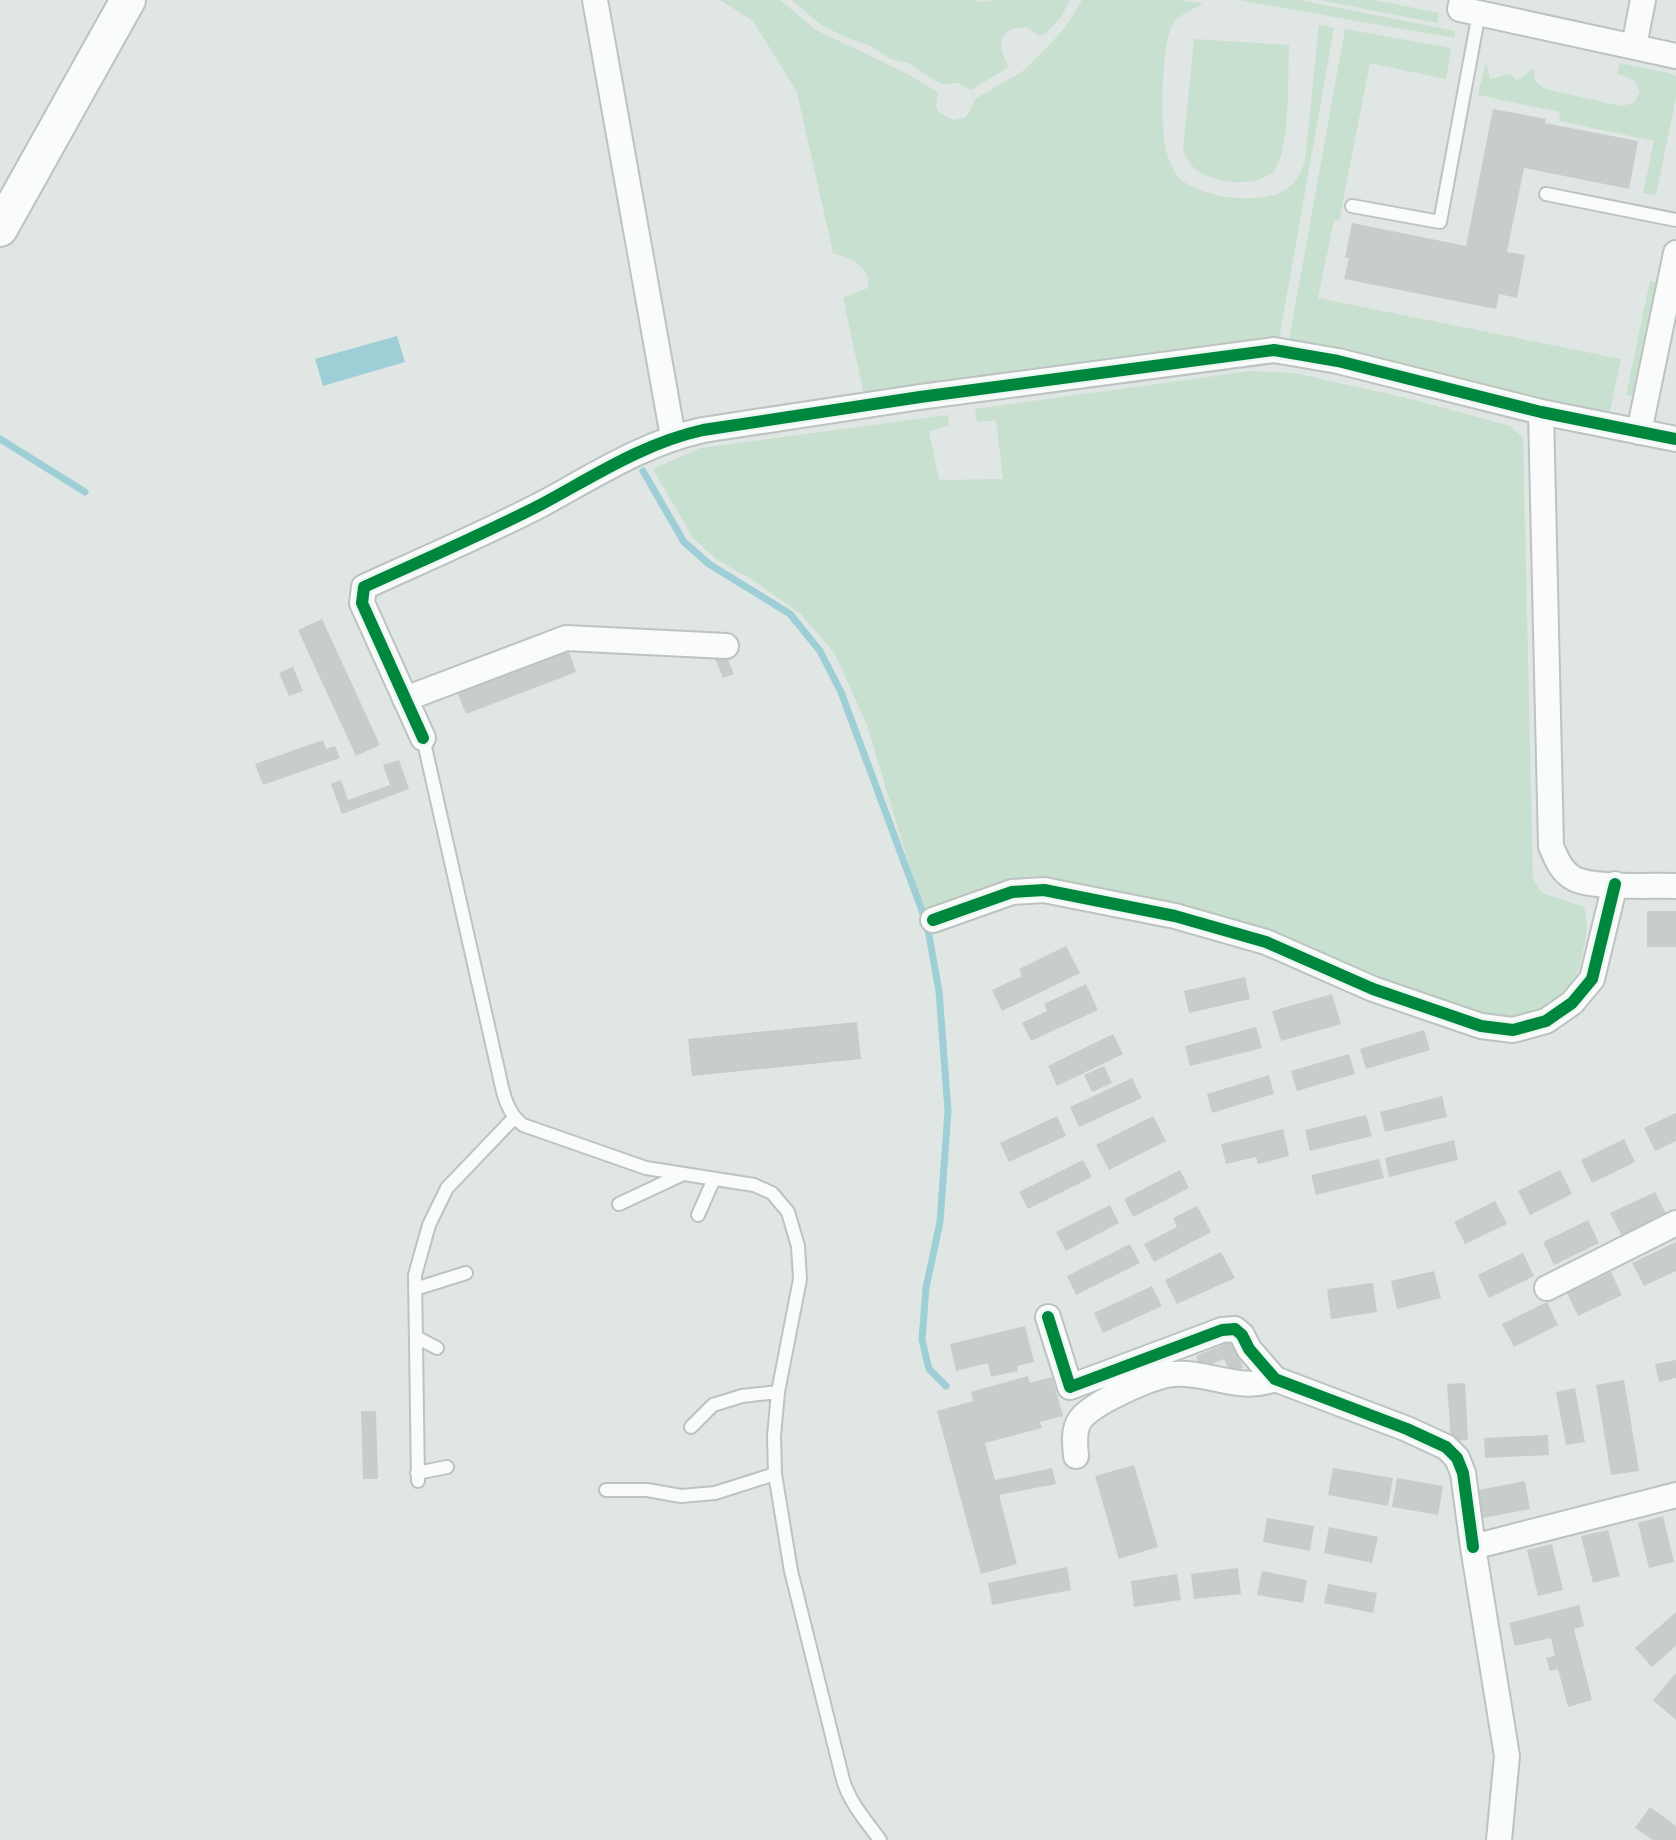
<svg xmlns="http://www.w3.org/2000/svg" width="1676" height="1840" font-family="Signika,sans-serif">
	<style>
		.green { fill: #c8e0cf }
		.water { fill: #9fcfd6 }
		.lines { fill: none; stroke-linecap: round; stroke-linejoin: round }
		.stream { stroke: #9fcfd6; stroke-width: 7 }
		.building { fill: #c7cdcb }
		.lane-casing { stroke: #bdc3c0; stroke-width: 16 }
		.street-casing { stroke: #bdc3c0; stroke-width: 28 }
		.secondary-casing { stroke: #bcc4c1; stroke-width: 38 }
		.lane { stroke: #fafbfb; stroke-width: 12 }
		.street { stroke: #fafbfb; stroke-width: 24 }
		.secondary { stroke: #fafbfb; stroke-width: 34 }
		.cycleway-casing { stroke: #edf6f2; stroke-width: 17 }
		.cycleway { stroke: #00873e; stroke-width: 12 }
	</style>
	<rect width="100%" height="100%" fill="#e0e6e3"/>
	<path class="green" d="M720 0H780L816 30 904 72 938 92 936 105 938 112 953 120 964 118 969 113 975 99 1023 71 1052 42 1067 25 1082 0H1179L1203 3C1194 10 1179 14 1173 24 1161 43 1161 122 1165 145 1166 154 1172 166 1176 174 1192 198 1262 206 1285 190 1296 183 1301 173 1305 161L1319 25 1334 28 1278 345 864 395 843 298 868 288C872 267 850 258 833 253L797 92 753 21Z
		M792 0H972L982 2 995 0H1070L1061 17 1044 35 1039 36 1026 27C996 28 997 46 1009 67L971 90 958 83 941 84 908 63 890 59 871 46 848 38 821 25Z
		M1238 0H1299L1455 31 1454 38Z
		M1319 0H1374L1439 13 1437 23Z
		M1345 29 1451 48 1446 79 1370 63 1339 221 1334 220 1318 298 1621 359 1608 420 1288 346Z
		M1194 39 1289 45C1288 73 1290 147 1276 168 1267 182 1239 184 1224 181 1203 175 1191 172 1183 149Z
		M1486 61 1490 79 1511 74 1517 81 1534 68 1535 81 1545 89 1621 106 1634 103 1640 91 1634 80 1617 74 1620 63 1669 73 1676 77V98L1656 195 1643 193 1654 141 1559 121 1560 112 1478 95Z
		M1650 281 1656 282 1632 396 1626 395Z
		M1251 371 1294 373 1415 400 1510 426 1523 438 1533 879 1542 893 1584 907C1589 925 1586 938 1582 956 1572 1009 1535 1020 1485 1018L1370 980 1265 933 1009 885 923 911 867 725 835 654 801 614 751 579 717 560 693 538 653 469 700 448 948 415 949 426 929 431 939 480 1003 479 996 420 977 422 975 409Z"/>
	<path class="water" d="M397 336 405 362 323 386 315 359Z"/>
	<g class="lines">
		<path class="stream" d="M0 439 85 492
			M643 471 684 542 709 564 790 614 820 651 841 692 927 924 939 991 948 1111 940 1222 926 1288 922 1340 929 1369 946 1386"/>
	</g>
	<path class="building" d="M1493 109 1546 119 1545 123 1638 141 1629 189 1524 168 1507 252 1525 255 1517 298 1499 294 1496 309 1344 279 1349 258H1345L1352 223 1466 246Z
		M322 619 380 745 356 756 298 630Z
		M567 646 576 672 466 714 456 689Z
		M723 649 734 674 723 678 713 654Z
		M293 667 303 691 289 696 279 673Z
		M323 740 326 749 335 746 340 758 263 785 255 764Z
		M399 760 409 789 342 814 331 784 341 780 348 800 390 785 383 765Z
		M1647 911H1676V947H1647Z
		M1066 946 1080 973 1002 1011 992 990 1022 976 1019 969Z
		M1245 977 1250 999 1189 1013 1184 991Z
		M1086 984 1098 1010 1031 1041 1022 1023 1047 1011 1044 1004Z
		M1332 994 1341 1024 1281 1041 1272 1011Z
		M857 1022 861 1059 692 1076 688 1039Z
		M1256 1027 1262 1048 1190 1066 1185 1046Z
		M1424 1030 1430 1050 1366 1069 1360 1049Z
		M1113 1034 1123 1054 1057 1086 1048 1066Z
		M1349 1054 1355 1074 1297 1091 1291 1071Z
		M1104 1066 1112 1083 1092 1092 1084 1075Z
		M1269 1075 1274 1094 1212 1113 1207 1094Z
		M1132 1078 1142 1098 1079 1127 1070 1107Z
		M1442 1096 1447 1117 1385 1132 1380 1112Z
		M1676 1113V1141L1655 1151 1644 1128Z
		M1366 1115 1372 1136 1310 1151 1305 1130Z
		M1057 1116 1066 1136 1009 1162 1000 1143Z
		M1153 1116 1166 1141 1109 1170 1096 1145Z
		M1283 1129 1289 1156 1258 1164 1256 1157 1226 1164 1221 1144Z
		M1624 1139 1635 1162 1592 1183 1581 1160Z
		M1454 1140 1458 1160 1389 1177 1385 1158Z
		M1379 1159 1384 1178 1316 1195 1311 1175Z
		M1083 1160 1092 1177 1028 1209 1019 1192Z
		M1180 1170 1189 1188 1133 1217 1124 1199Z
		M1560 1170 1572 1194 1530 1215 1518 1191Z
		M1655 1192 1666 1214 1622 1236 1610 1213Z
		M1495 1201 1507 1224 1465 1244 1454 1222Z
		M1110 1205 1119 1223 1066 1251 1056 1232Z
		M1197 1206 1211 1232 1154 1262 1144 1244 1177 1227 1173 1218Z
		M1588 1220 1599 1243 1554 1265 1543 1242Z
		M1676 1242V1271L1644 1286 1632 1263Z
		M1130 1244 1140 1263 1076 1295 1067 1276Z
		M1221 1252 1235 1278 1177 1304 1165 1280Z
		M1523 1253 1534 1276 1489 1298 1478 1275Z
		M1434 1271 1441 1298 1397 1309 1391 1281Z
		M1611 1272 1622 1295 1578 1316 1567 1293Z
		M1373 1283 1377 1312 1331 1319 1327 1289Z
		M1152 1286 1162 1306 1103 1333 1094 1313Z
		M1547 1302 1558 1325 1514 1347 1502 1324Z
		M1025 1326 1034 1362 1017 1366 1018 1371 991 1377 988 1363 956 1371 950 1344Z
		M1232 1341 1243 1368 1230 1373 1224 1359 1201 1368 1196 1356Z
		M1676 1360V1378L1659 1382 1655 1364Z
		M1028 1376 1030 1383 1052 1377 1063 1416 1040 1422 1042 1428 985 1443 995 1480 1052 1468 1056 1484 999 1495 1017 1564 981 1574 937 1411 973 1401 971 1392Z
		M1624 1380 1639 1471 1611 1475 1596 1385Z
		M1465 1383 1468 1440 1451 1441 1447 1384Z
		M1575 1388 1585 1442 1566 1445 1556 1392Z
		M361 1411H376L378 1479H363Z
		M1548 1435 1549 1455 1485 1458 1484 1438Z
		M1134 1465 1158 1547 1119 1559 1095 1476Z
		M1333 1468 1393 1478 1388 1506 1328 1495Z
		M1397 1478 1443 1486 1438 1515 1392 1507Z
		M1525 1481 1530 1509 1483 1518 1478 1490Z
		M1663 1516 1674 1562 1649 1568 1638 1523Z
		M1267 1518 1314 1526 1310 1551 1263 1542Z
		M1329 1527 1378 1537 1372 1563 1324 1553Z
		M1608 1530 1620 1576 1593 1583 1581 1536Z
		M1552 1544 1563 1590 1538 1596 1527 1550Z
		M1067 1567 1071 1590 992 1605 988 1583Z
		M1238 1568 1241 1594 1194 1599 1191 1574Z
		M1262 1571 1307 1580 1303 1603 1257 1595Z
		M1177 1574 1181 1600 1134 1607 1131 1581Z
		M1328 1584 1377 1593 1373 1613 1324 1603Z
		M1579 1605 1584 1626 1574 1629 1592 1700 1568 1707 1558 1669 1550 1671 1546 1658 1555 1656 1551 1638 1515 1646 1509 1623Z
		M1676 1612V1646L1652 1667 1635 1648Z
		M1676 1673V1720L1653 1700Z
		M1650 1807 1676 1826V1840H1653L1635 1828Z"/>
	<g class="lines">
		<g class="lane-casing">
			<path id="lane" d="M1546 194 1676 220
				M1352 206 1440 222 1479 13
				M423 738 496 1061C502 1084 503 1110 523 1125L646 1168 754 1185 772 1193 788 1212 798 1246 800 1279 778 1392 774 1436 775 1474 791 1571 843 1780C850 1803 866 1821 880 1840
				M619 1204 683 1174
				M698 1215 714 1179
				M415 1289 466 1273
				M416 1337 437 1348
				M691 1427 713 1405 742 1396 778 1392
				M417 1473 447 1467
				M418 1481 415 1275 429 1225 447 1188 514 1118
				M606 1490H647L681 1496 715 1493 775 1474"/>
		</g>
		<g class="street-casing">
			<path id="street" d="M595 0 673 437
				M1462 0 1460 9 1676 56
				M1634 46 1643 0
				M1541 412 1551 846C1556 858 1561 871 1573 878 1592 889 1651 885 1676 886
				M1639 432 1676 253
				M405 699 566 638 726 646
				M423 738 362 603 364 587C423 560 484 534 542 504 594 476 644 443 703 430L920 397 1274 350 1338 361 1541 412 1676 439
				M933 920 1012 892 1044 890 1175 916 1266 942 1373 989 1481 1026 1513 1030 1546 1021 1572 1003 1592 979 1615 884
				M1547 1288 1676 1223
				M1048 1317 1070 1387 1222 1330 1235 1329 1242 1335 1249 1349 1275 1379 1407 1429 1446 1447 1457 1458 1463 1473 1473 1547
				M1076 1456C1075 1445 1073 1430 1080 1420 1092 1403 1152 1376 1173 1374 1210 1371 1238 1393 1275 1379
				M1499 1840 1507 1756 1473 1547 1676 1495"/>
		</g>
		<g class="secondary-casing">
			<path id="secondary" d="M0 229 128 0"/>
		</g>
		<use href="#lane" class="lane"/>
		<use href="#street" class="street"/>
		<use href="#secondary" class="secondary"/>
		<g class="cycleway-casing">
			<path id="cycleway" d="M423 738 362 603 364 587C423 560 484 534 542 504 594 476 644 443 703 430L920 397 1274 350 1338 361 1541 412 1676 439
				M933 920 1012 892 1044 890 1175 916 1266 942 1373 989 1481 1026 1513 1030 1546 1021 1572 1003 1592 979 1615 884
				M1048 1317 1070 1387 1222 1330 1235 1329 1242 1335 1249 1349 1275 1379 1407 1429 1446 1447 1457 1458 1463 1473 1473 1547"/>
		</g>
		<use href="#cycleway" class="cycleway"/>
	</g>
</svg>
